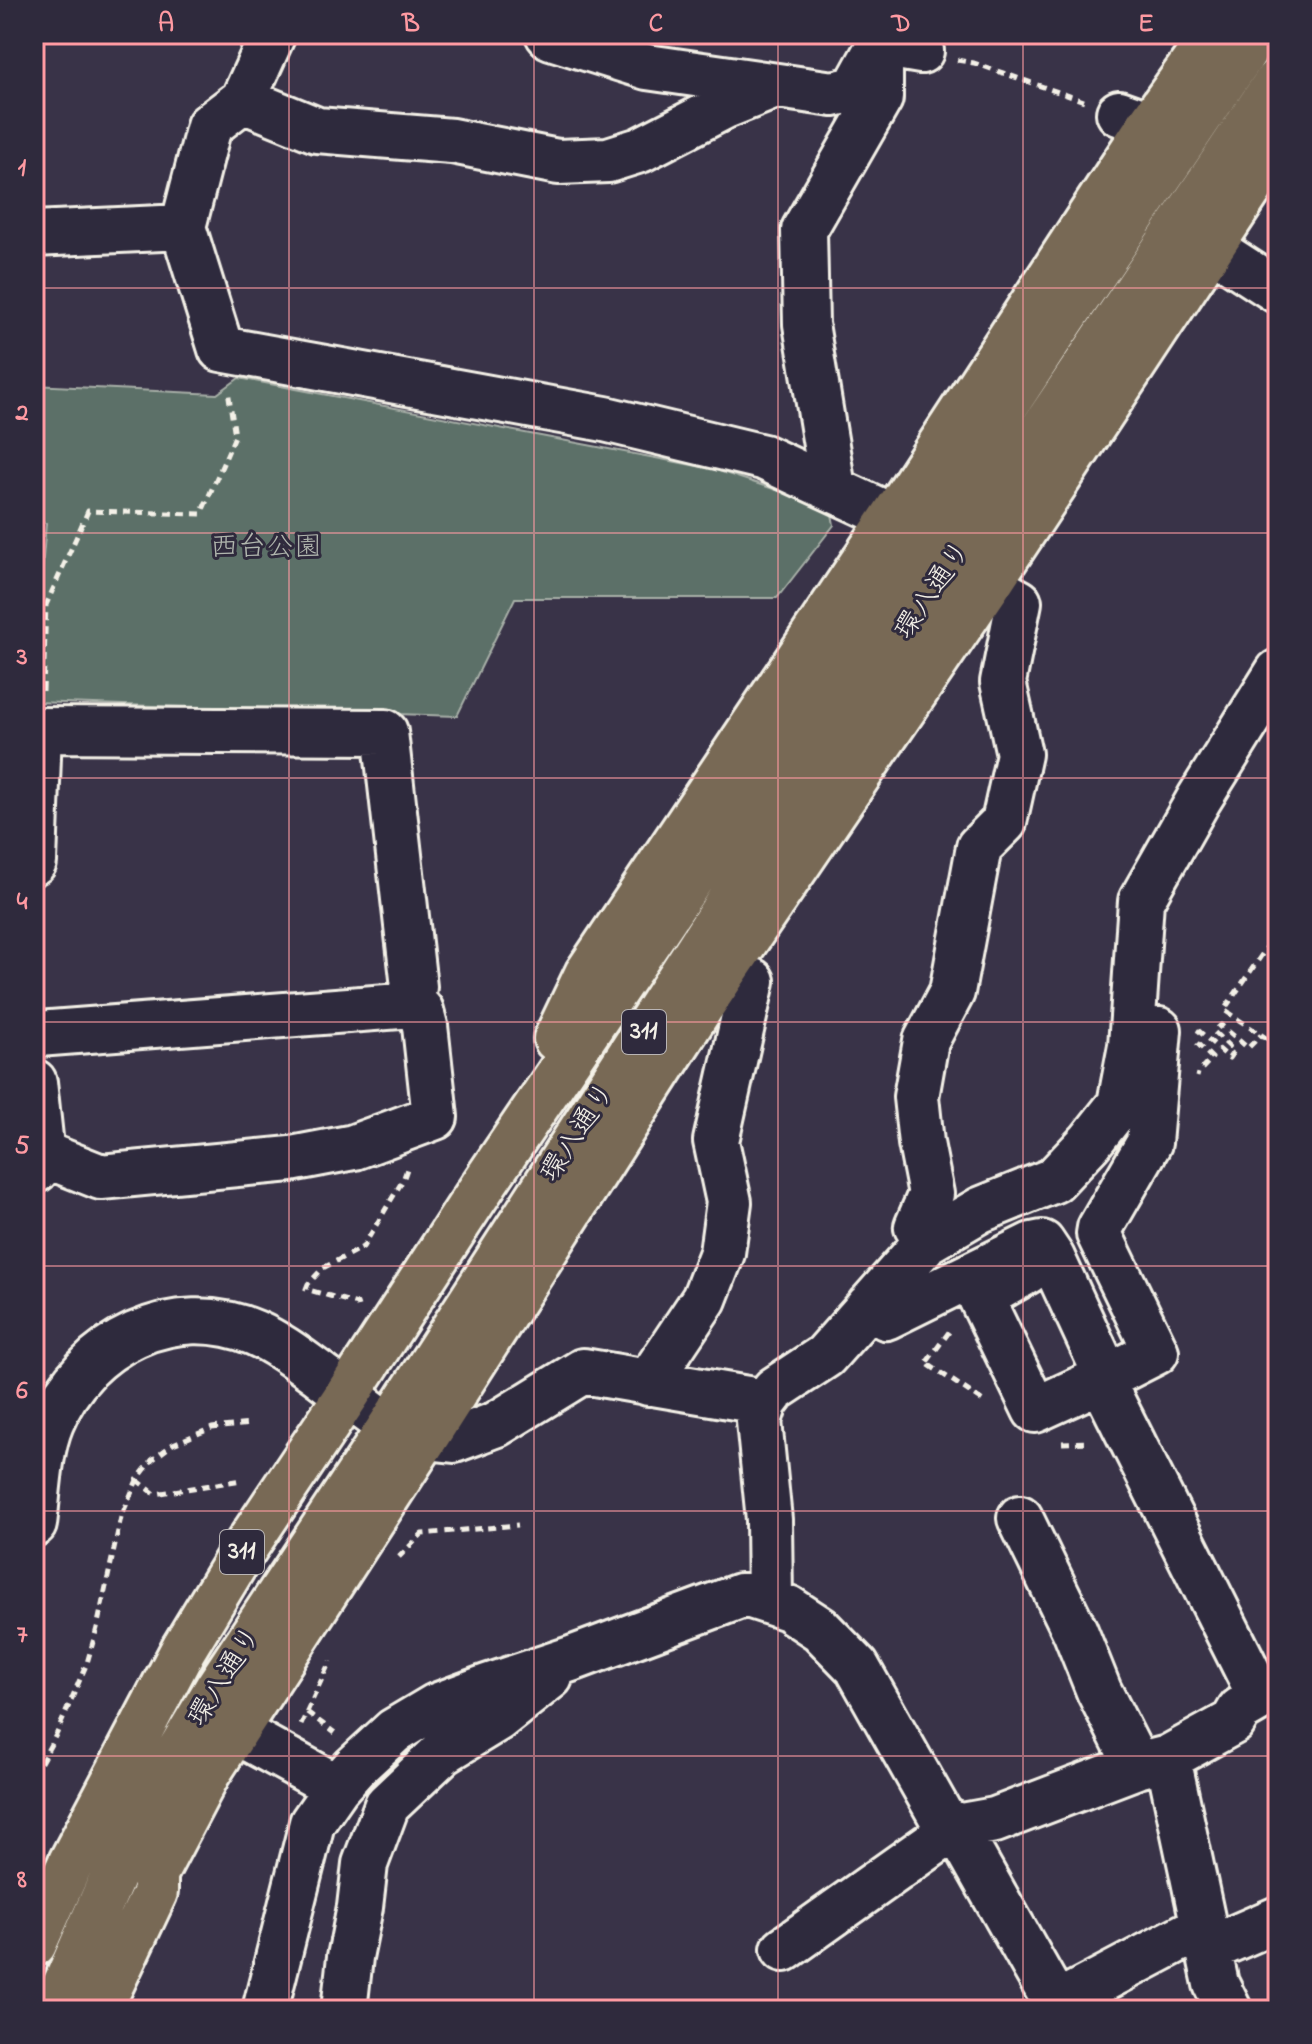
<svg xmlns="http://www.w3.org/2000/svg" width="1312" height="2044" font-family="'Indie Flower','Klee One',sans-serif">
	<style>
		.green { fill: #5c6f68; stroke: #a8b0a8; stroke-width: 2 }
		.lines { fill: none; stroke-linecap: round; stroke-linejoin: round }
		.minor-casing { stroke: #f4f1e8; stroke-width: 50 }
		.major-casing { stroke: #f4f1e8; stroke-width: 50 }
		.path { stroke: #f4f1e8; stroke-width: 5; stroke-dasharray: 8 6; stroke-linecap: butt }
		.minor { stroke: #2f2a3d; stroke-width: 44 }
		.major { stroke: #786954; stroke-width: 44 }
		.grid { fill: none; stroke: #ff9aa2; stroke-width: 2; stroke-opacity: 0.55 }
		.labels { text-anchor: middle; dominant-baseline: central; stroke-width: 6; stroke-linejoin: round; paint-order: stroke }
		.shield { fill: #2f2a3d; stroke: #b9b5b5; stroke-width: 2 }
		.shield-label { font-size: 26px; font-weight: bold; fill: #f4f1e8 }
		.park-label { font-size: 28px; fill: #b0b6ae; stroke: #2f2a3d }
		.street-label { font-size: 28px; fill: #f4f1e8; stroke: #2f2a3d }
		.neatline { fill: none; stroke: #ff9aa2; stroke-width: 3 }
		.grid-label { font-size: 26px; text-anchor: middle; font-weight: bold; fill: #ff9aa2 }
	</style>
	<rect width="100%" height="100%" fill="#393348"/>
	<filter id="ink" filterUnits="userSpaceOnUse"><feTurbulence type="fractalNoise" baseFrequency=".0125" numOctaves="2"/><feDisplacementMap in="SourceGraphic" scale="16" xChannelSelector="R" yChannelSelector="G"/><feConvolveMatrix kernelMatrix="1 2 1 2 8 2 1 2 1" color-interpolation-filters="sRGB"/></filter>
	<g filter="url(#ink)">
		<path class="green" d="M239 378 713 469 831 508 834 525 777 598H515L457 716 34 702V664L46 523 34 521V385L217 394Z"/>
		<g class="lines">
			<g class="minor-casing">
				<path id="minor" d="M273 34 243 100 209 126 183 227 221 349 605 419 763 457 893 517
					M548 34 551 37 647 67 833 94 855 89 881 42
					M243 100 317 130 452 141 558 162 608 160 640 150 725 106 775 86
					M1119 113 1150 124
					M34 234 183 227
					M1210 247 1278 291
					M833 488 806 324 804 230 880 98V44L921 51
					M34 730 385 732 414 987 409 999
					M34 862 39 730
					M38 1034 400 1006 409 999 421 1011 425 1026 435 1117 354 1147 291 1159 101 1177 48 1156H42
					M34 1082 42 1156 36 1170
					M927 1241 917 1227 931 1194 921 1143 916 1097 926 1041 952 992 979 847 1004 822 1019 754 1003 682 1019 602 988 585 970 573
					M1026 1272 981 1298 1035 1410 1107 1377 1110 1397 1261 1698
					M869 1306 886 1317 1032 1245 1042 1243 1052 1258 1107 1377 1156 1352 1099 1234 1100 1228 1149 1143 1159 1030
					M648 1383 704 1299 722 1253 729 1202 716 1141 752 981
					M765 1402 759 1421 769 1520 770 1602
					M426 1437 454 1440 497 1424 583 1371 765 1402 775 1389 825 1356 927 1241 980 1210 1054 1180 1090 1142 1120 1104 1131 1046 1141 901 1199 799 1278 672
					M1020 1518 1075 1631 1099 1691 1137 1766
					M34 1524C38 1493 39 1452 51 1423 84 1342 174 1299 255 1333 280 1344 300 1360 322 1376 344 1393 367 1410 390 1427
					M235 1731 337 1787
					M1168 1758 1216 1984 1229 2010
					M784 1949 956 1827 995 1820 1137 1766 1168 1758 1233 1722 1240 1710 1278 1688
					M1209 1949 1278 1919
					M265 2010 312 1823 337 1787 355 1767 394 1731 436 1706 487 1687 574 1658 740 1596H751L788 1608 820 1629 857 1667 941 1816 956 1827 1056 2004 1204 1926
					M344 2010 350 1957 360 1907 365 1864 387 1805 443 1752 497 1719 550 1677"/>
			</g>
			<g class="major-casing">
				<path id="major" d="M556 1039 587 974 893 517 1150 124 1214 34
					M34 1944 71 1862 184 1648 239 1557 347 1395 486 1181 787 737 1049 340 1256 34
					M54 2010 137 1821 216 1690 390 1427 814 769 1278 80
					M99 2010 155 1892V1874L208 1773 426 1437 702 1005 988 585 1278 146"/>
			</g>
			<path class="path" d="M957 60 974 63 1084 101
				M43 691 46 605 88 511 201 514 235 436 228 390
				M1278 931 1224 1010 1278 1046
				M1198 1033 1199 1031 1229 1058 1234 1051 1214 1032 1221 1025 1248 1048 1261 1035
				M1197 1043 1212 1058 1198 1073 1197 1077
				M34 1238 41 1226 43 1206
				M358 1307 357 1304 306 1289 308 1284 323 1268 363 1247 403 1180 407 1169
				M949 1332 926 1363 986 1403
				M1062 1443 1088 1442
				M137 1480 155 1494 242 1480
				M399 1557 422 1534 518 1525
				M307 1712 335 1733
				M301 1725 330 1661
				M34 1775 57 1733 87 1663 97 1628 121 1517 137 1480 152 1460 173 1444 212 1428 250 1424"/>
			<use href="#minor" class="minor"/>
			<use href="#major" class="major"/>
		</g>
	</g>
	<path class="grid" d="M289 34V2010M534 34V2010M778 34V2010M1023 34V2010M34 288H1278M34 533H1278M34 778H1278M34 1022H1278M34 1266H1278M34 1511H1278M34 1756H1278"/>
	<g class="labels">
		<g class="shield">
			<rect x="622" y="1010" width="44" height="44" rx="6"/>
			<rect x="220" y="1530" width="44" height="44" rx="6"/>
		</g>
		<g class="shield-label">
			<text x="644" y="1032">311</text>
			<text x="242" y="1552">311</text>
		</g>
		<g class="park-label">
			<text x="266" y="548">西台公園</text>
		</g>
		<g class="street-label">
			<text transform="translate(934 591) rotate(-56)">環八通り</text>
			<text transform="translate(579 1133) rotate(-57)">環八通り</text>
			<text transform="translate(226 1677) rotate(-58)">環八通り</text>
		</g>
	</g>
	<rect width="1312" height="2044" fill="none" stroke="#2f2a3d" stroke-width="88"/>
	<rect x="44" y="44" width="1224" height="1956" class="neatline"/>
	<g class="grid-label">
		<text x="166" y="31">A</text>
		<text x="411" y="31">B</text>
		<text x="656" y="31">C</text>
		<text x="901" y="31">D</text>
		<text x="1146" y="31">E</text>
		<text x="22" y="175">1</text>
		<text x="22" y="420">2</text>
		<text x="22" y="664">3</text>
		<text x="22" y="909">4</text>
		<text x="22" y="1153">5</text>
		<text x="22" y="1398">6</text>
		<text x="22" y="1642">7</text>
		<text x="22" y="1887">8</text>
	</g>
</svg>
